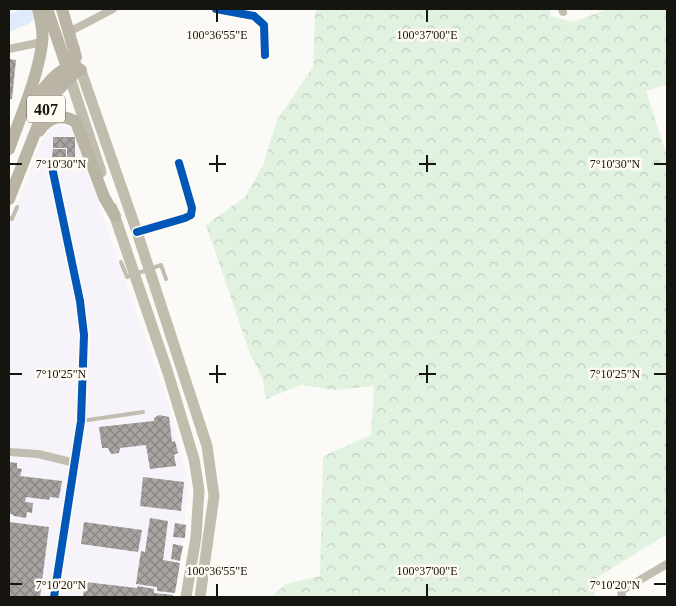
<svg xmlns="http://www.w3.org/2000/svg" width="676" height="606" font-family="Georgia,serif">
	<style>
		.education { fill: #f6f4fa }
		.forest { fill: url(#forest-crowns) }
		.lines { fill: none; stroke-linecap: round; stroke-linejoin: round }
		.river { stroke: #dfebfb; stroke-width: 16 }
		.building { fill: url(#building-cross-hatch) }
		.service { stroke: #c1beb1; stroke-width: 4 }
		.minor { stroke: #c1beb1; stroke-width: 8 }
		.secondary { stroke: #c0bdaf; stroke-width: 11 }
		.primary { stroke: #b9b4a4; stroke-width: 12 }
		.service-bridge { stroke: #c1beb1; stroke-width: 4 }
		.cycleway-casing { stroke: #fffbf3; stroke-width: 11 }
		.cycleway { stroke: #0057b8; stroke-width: 8 }
		.ticks { fill: none; stroke: #16140f; stroke-width: 2 }
		.labels { text-anchor: middle; dominant-baseline: central; stroke-width: 5; stroke-linejoin: round; paint-order: stroke }
		.shield { fill: #fffbf3; stroke: #5c5953; stroke-width: 1 }
		.shield-label { font-size: 16px; font-weight: bold; fill: #16140f }
		.ticks-label { font-size: 12px; text-anchor: middle; fill: #16140f; stroke: #fffbf3; stroke-width: 5; stroke-linejoin: round; paint-order: stroke }
	</style>
	<defs>
		<pattern id="forest-crowns" width="20" height="18" patternUnits="userSpaceOnUse" patternTransform="scale(1.25)"><rect width="20" height="18" fill="#e2f2e1"/><path d="M2 6a3 3 0 1 1 6 0M12 15a3 3 0 1 1 6 0" fill="none" stroke="#c1cfc0"/></pattern>
		<pattern id="building-cross-hatch" width="8" height="8" patternUnits="userSpaceOnUse" patternTransform="scale(1.25)"><rect width="8" height="8" fill="#a7a4a1"/><path d="M0 0l8 8M0 8l8-8" fill="none" stroke="#878482"/></pattern>
	</defs>
	<rect width="100%" height="100%" fill="#fcfaf6"/>
	<path class="education" d="M63 126 73 129 85 164 170 409 188 480V495L174 597H9V224L42 140 52 127Z"/>
	<path class="forest" d="M317 9H549L551 16 573 22 600 12 605 9H667V84L646 91 667 156V534L595 579V597H271L286 584 320 576 323 456 371 435 374 386 335 390 301 385 266 399 262 377 250 354 206 225 245 197 263 165 277 120 313 67 315 12Z"/>
	<g class="lines">
		<path class="river" d="M9 23 24 17 33 9"/>
	</g>
	<path class="building" d="M9 59 16 60 12 99H9Z
		M53 137H75V157H67V148H53Z
		M53 149H66V157H52Z
		M159 415 169 417 172 442 175 441 178 453 174 455 176 466 150 469 146 445 120 448 119 453 111 454 108 448H102L99 427 154 421V418Z
		M9 462 17 463V468L22 469 20 476 62 481 59 498 50 497 49 500 26 497 25 502 33 503 32 513 27 512 26 518 14 516 12 514H9Z
		M143 477 184 482 181 511 140 506Z
		M150 518 168 521 163 560 180 563 175 593 157 591V587L136 584 141 551 145 552Z
		M9 522 49 527 40 597H9Z
		M84 522 142 530 138 552 81 544Z
		M175 523 186 525 185 538 173 537Z
		M173 544 183 546 180 561 171 559Z
		M85 582 137 588 138 586 154 589V593L173 595V597H83Z"/>
	<g class="lines">
		<path class="service" d="M9 218 12 219 17 207
			M81 421 143 412"/>
		<path class="minor" d="M216 9 254 16 264 25 265 55
			M562 9 563 12
			M69 32 113 9
			M9 49 42 42
			M53 172 80 301 84 335 81 421 54 597
			M137 232 185 218 191 215 192 208 179 163
			M9 452 38 454 75 463
			M622 597 621 591 667 564"/>
		<path class="secondary" d="M81 71 137 232 207 446 214 496 200 597
			M70 78 101 172
			M112 208 168 373 194 459 199 490 196 537 186 597"/>
		<path class="primary" d="M47 9 70 76
			M62 9 76 57
			M28 113C35 99 62 56 81 70
			M39 131C48 117 62 113 76 122L104 197 115 216
			M9 149C21 115 37 80 42 44 44 32 41 20 38 9
			M9 199 42 115 54 94 73 75 75 69 74 49"/>
		<path class="service-bridge" d="M121 262 127 277 161 265 166 279"/>
		<g class="cycleway-casing">
			<path id="cycleway" d="M216 9 254 16 264 25 265 55
				M53 172 80 301 84 335 81 421 54 597
				M137 232 185 218 191 215 192 208 179 163"/>
		</g>
		<use href="#cycleway" class="cycleway"/>
	</g>
	<path class="ticks" d="M217 10V22M427 10V22M217 155V172M427 155V172M10 164H22M209 164H226M419 164H436M654 164H666M217 365V383M427 365V383M10 374H22M209 374H226M419 374H436M654 374H666M10 584H22M217 584V596M427 584V596M654 584H666"/>
	<g class="labels">
		<rect class="shield" x="27" y="95.5" width="38" height="27" rx="4"/>
		<g class="shield-label">
			<text x="46" y="109">407</text>
		</g>
	</g>
	<g class="ticks-label">
		<text x="217" y="39">100°36'55"E</text>
		<text x="427" y="39">100°37'00"E</text>
		<text x="61" y="168">7°10'30"N</text>
		<text x="615" y="168">7°10'30"N</text>
		<text x="61" y="378">7°10'25"N</text>
		<text x="615" y="378">7°10'25"N</text>
		<text x="217" y="575">100°36'55"E</text>
		<text x="427" y="575">100°37'00"E</text>
		<text x="61" y="589">7°10'20"N</text>
		<text x="615" y="589">7°10'20"N</text>
	</g>
	<rect width="676" height="606" fill="none" stroke="#16140f" stroke-width="20"/>
</svg>
